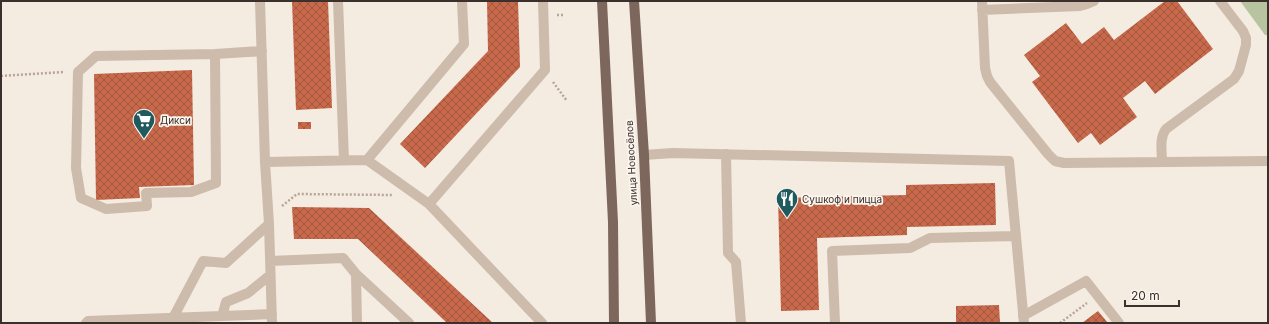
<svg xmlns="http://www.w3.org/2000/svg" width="1269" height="324" font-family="Inter,sans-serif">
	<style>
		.green { fill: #b8c4a0 }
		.building { fill: url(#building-cross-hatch) }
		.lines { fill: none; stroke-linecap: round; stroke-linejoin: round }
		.path { stroke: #b9a596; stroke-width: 2.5; stroke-dasharray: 2 2; stroke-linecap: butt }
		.minor { stroke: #cdbbac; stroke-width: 10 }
		.major { stroke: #7d675c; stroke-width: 10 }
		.labels { text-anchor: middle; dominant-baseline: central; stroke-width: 3.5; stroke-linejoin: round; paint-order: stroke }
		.poi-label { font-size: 10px; fill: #3b302b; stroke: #fbf5ee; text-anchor: start }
		.street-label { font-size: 10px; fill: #3b302b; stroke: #fbf5ee }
	</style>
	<defs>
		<pattern id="building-cross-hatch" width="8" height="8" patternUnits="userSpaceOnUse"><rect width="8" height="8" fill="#c8694b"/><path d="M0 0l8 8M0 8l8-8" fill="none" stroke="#a4573f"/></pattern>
	</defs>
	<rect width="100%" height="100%" fill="#f4ebe1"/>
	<path class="green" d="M1240 1H1268V35H1265Z"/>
	<path class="building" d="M292 1H328L332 108 296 110Z
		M487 1H518L520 67 425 168 400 144 488 51Z
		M1165 1H1177L1213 49 1155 94 1145 81 1123 98 1137 117 1100 145 1091 133 1078 143 1032 82 1040 76 1024 55 1066 23 1082 44 1104 27 1114 40Z
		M192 70 194 185 139 187 140 198 96 200 94 74Z
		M298 122H311V129H298Z
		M995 183 996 225 907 227V235L817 238 819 310 781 311 778 198 906 195V185Z
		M292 207 369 208 493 323H447L358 239H294Z
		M999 305 1000 323H956V306Z
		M1098 311 1108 323H1082Z"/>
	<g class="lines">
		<path class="path" d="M557 15H564
			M1 76 64 72
			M553 82 567 101
			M282 206 297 194 392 195
			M1060 323 1087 303"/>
		<path class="minor" d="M260 1 265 162 269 224 272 323
			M338 1 344 160
			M982 1 985 68 987 76 990 82 1048 154 1055 161 1064 163 1268 161
			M982 10 1080 6 1087 4 1094 1
			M215 54 216 183 191 192 146 193 147 206 106 209 81 198 76 168 78 72 96 56 215 54 262 51
			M726 154 728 253 736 262 741 323
			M644 155 673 153 1009 161 1024 323
			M367 160 464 44 462 1
			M265 162 367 160 429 204 542 323
			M1162 162C1162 151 1159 138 1166 129L1234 79 1239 71 1246 45V38L1243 31 1220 1
			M429 204 545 70 543 1
			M270 261 343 258 356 274 409 323
			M356 274 357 323
			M222 316 272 314
			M1023 316 1086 281 1119 323
			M173 318 203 261 226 263 269 224
			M86 323 88 321 222 316 226 302 248 293 270 275
			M835 323 832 251 910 248 930 238 1015 236"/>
		<path class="major" d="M602 1 613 222 614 323
			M634 1 644 155 651 323"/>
	</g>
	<defs>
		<g id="supermarket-pin" transform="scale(1.15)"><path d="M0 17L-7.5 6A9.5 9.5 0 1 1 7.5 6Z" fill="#1f5a5e" stroke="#fbf5ee"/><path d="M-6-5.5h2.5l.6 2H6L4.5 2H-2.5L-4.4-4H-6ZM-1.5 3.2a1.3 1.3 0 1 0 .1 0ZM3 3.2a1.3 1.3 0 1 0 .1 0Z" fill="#fff"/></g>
		<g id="restaurant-pin" transform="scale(1.15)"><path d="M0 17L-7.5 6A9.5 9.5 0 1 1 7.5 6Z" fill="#1f5a5e" stroke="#fbf5ee"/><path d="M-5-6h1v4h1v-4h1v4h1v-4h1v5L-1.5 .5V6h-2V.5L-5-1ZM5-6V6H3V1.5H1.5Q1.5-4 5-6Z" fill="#fff"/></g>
	</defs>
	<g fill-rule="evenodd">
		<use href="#supermarket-pin" x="144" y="120"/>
		<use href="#restaurant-pin" x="787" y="199"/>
	</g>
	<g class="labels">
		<g class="poi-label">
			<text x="160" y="120">Дикси</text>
			<text x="802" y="199">Сушкоф и пицца</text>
		</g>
		<g class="street-label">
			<text transform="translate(631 163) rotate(-93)">улица Новосёлов</text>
		</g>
	</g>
	<rect width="1269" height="324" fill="none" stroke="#3b302b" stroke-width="4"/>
	<path d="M1125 300v6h54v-6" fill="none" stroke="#3b302b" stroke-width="2"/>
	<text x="1131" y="300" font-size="12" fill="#3b302b" stroke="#fbf5ee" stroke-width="3" paint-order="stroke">20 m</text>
</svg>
